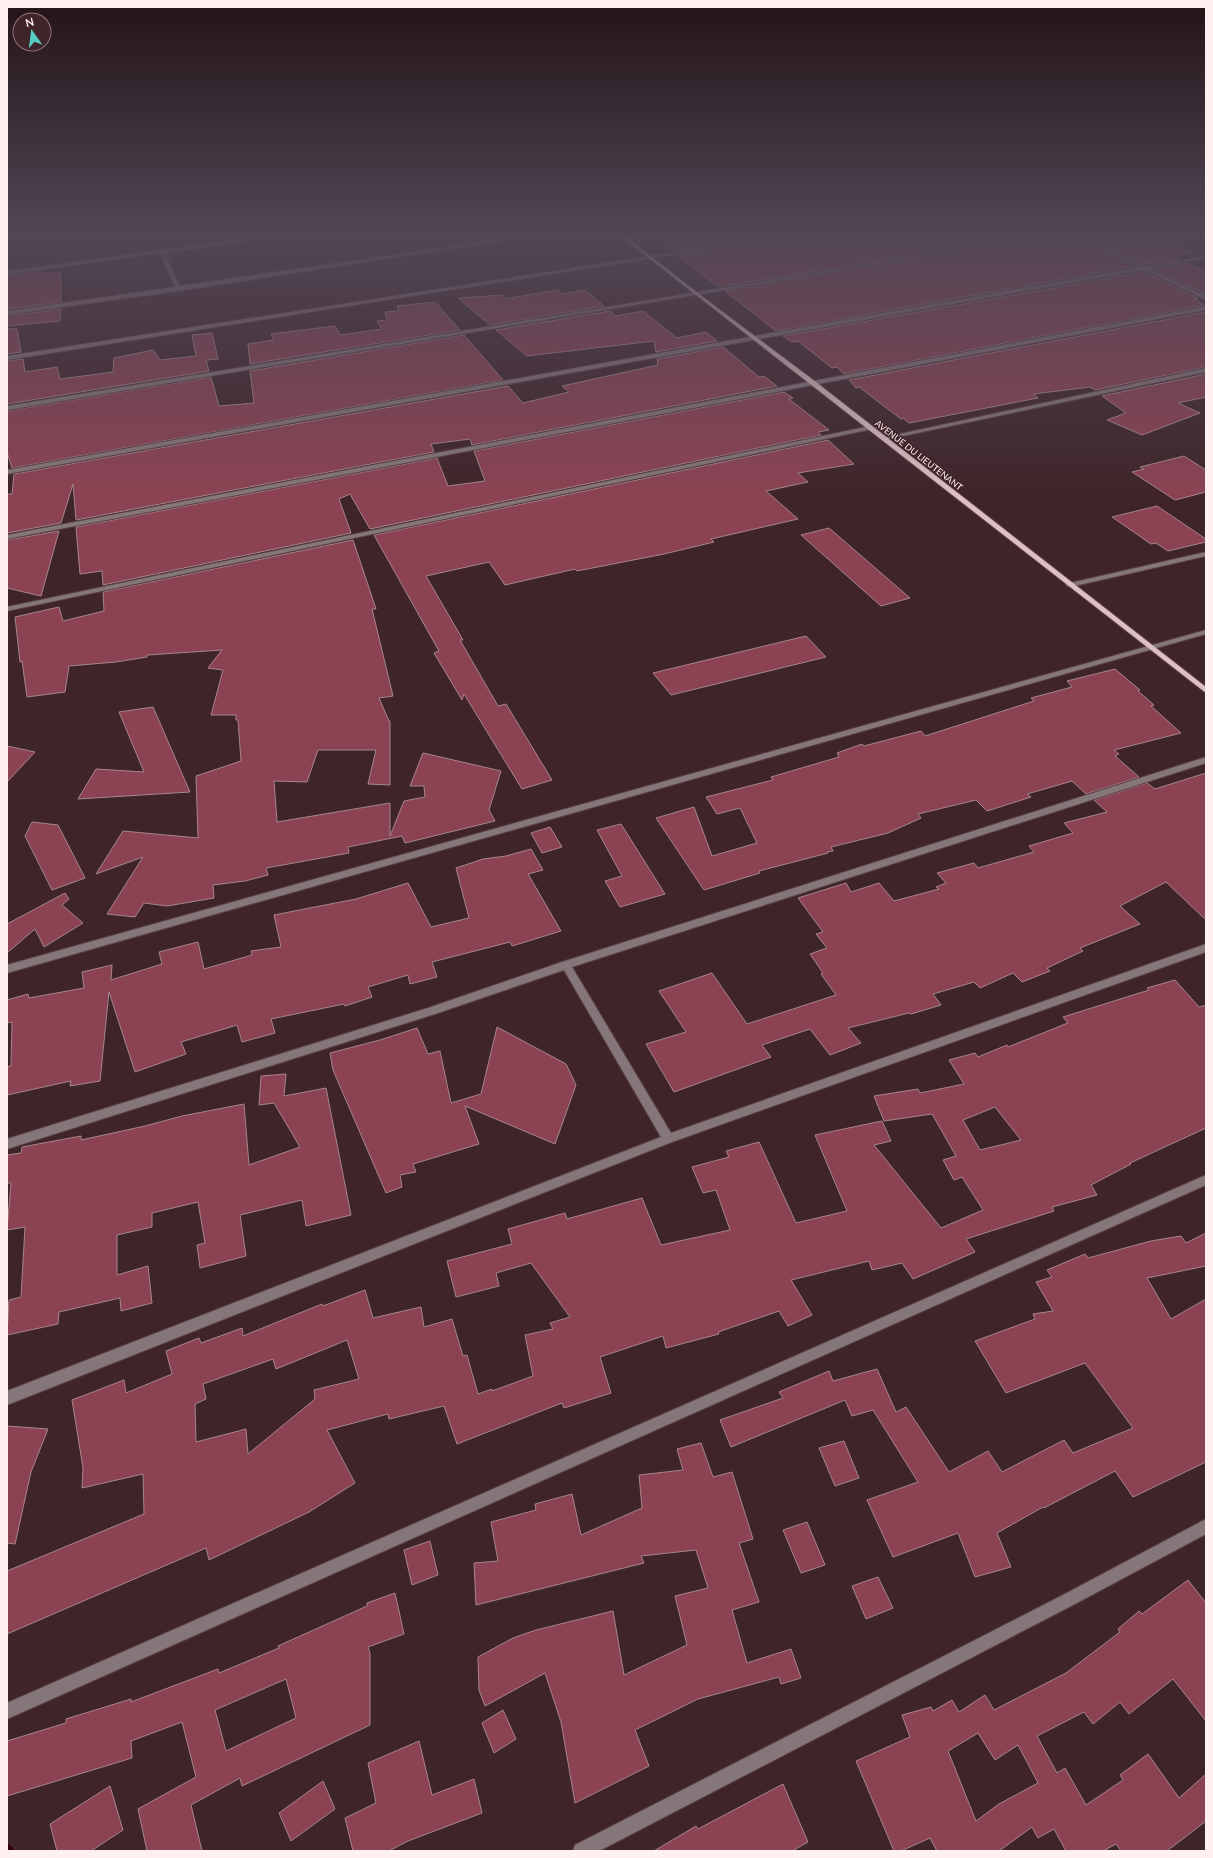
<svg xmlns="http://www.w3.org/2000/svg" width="1213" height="1858" font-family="Lato,sans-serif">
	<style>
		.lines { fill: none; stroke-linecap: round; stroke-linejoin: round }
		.stream { stroke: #320111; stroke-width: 10 }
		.building { fill: #8b4353; stroke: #a6868b; fill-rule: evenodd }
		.minor-casing { stroke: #5a4146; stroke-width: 2 }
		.major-casing { stroke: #5a4146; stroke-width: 2 }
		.minor { fill: #857679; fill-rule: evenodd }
		.major { fill: #ddbfc4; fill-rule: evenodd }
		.labels { text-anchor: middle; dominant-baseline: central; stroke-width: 3; stroke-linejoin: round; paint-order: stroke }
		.far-street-label { font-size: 9px; fill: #fff0f2; stroke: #3f252a }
	</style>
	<rect width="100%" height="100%" fill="#3f252a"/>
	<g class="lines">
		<path class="stream" d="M7 1849 9 1851"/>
	</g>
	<path class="building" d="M735 234 778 235 673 251 663 243Z
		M855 234H1039L718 287 678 256 784 239 789 242Z
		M1061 234H1072L1134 266 776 331 725 291Z
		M1083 234H1156L1193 253 1175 256 1180 259 1145 264Z
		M1188 263 1206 272V294L1155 270Z
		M1144 272 1198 298 1195 299 1204 305 844 374 837 367 832 368 798 341 792 342 783 336Z
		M28 273H61V302L7 309V276Z
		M557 290 562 294 585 290 604 306 490 325 458 298 503 295 505 299Z
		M435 302 460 330 250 364 248 344 274 340 271 334 335 326 340 335 382 329 377 321 387 320 385 312 399 311 397 306Z
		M61 309 60 321 7 326V316Z
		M610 311 616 316 643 311 677 338 706 332 717 341 656 352 654 341 527 356 496 330Z
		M1206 312V367L1095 390 1090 387 1033 394 1038 398 909 423 903 418 901 419 859 387 856 388 849 380Z
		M7 329H17L21 352 7 354Z
		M212 333 218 359 206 360 209 371 7 404V361L23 359 25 372 57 367 60 379 113 372 114 358 153 350 160 360 196 356 192 335Z
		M464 335 503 380 12 468 7 452V411L211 377 219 406 254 403 250 371Z
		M723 347 759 377 764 376 777 386 472 445 470 439 431 444 434 452 76 520 73 484 61 523 7 533V494H12L14 474 508 386 523 403 569 392 562 386 658 365 657 359Z
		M1206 374V397L1178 403 1200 413 1142 435 1107 420 1126 413 1102 396Z
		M784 392 793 398 789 399 829 430 818 432 821 435 370 529 350 494 339 499 351 533 103 585 102 571 80 574 76 527 437 458 448 486 485 481 474 451Z
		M828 440 854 464 798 473 808 482 766 491 798 519 711 539 714 542 664 554 577 571 575 569 505 585 489 562 426 576 463 640H460L498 706 506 704 552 780 522 789 464 694 462 700 434 653 439 651 374 535Z
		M1184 456 1206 470V492L1175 500 1132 472 1144 469 1140 467Z
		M1157 506 1206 539V542L1168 551 1156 543 1151 544 1112 517Z
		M829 528 910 598 881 606 801 535Z
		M59 531 41 596 7 588V540Z
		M353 540 376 609H372L393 696 379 698 389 721H390V785L368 784 376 750H318L307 782 274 781 277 822 390 803V836L404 801 425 797 424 786H410L423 753 501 771 489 810 495 821 405 843 402 836 348 847 349 853 266 868 268 875 245 881 213 885 214 898 167 906 144 903 135 917 107 914 143 857 96 874 123 831 198 838 196 776 241 761 238 720H236V715H211L223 670 208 668 222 650 147 655V657L116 662 69 666 65 692 27 697 22 661 20 662 15 617 59 607 63 621 104 611 103 592Z
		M806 636 826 657 671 695 653 673Z
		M1115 669 1140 690 1138 691 1154 705 1151 706 1181 733 1114 750 1119 754 1115 756 1139 777 1086 794 1072 781 1027 794 1031 797 987 811 976 800 918 814 921 818 888 833 831 847 833 851 827 852 828 853 759 871 760 873 704 890 656 818 694 807 712 856 757 843 740 808 717 814 706 797 773 780 771 777 839 757 837 753 862 744 864 746 921 731 925 736 1034 701 1031 698 1072 687 1067 681Z
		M153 707 190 792 78 799 96 769 144 772 119 712Z
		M7 746 35 752 7 782Z
		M1206 773V920L1166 882 1120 906 1140 924 1080 948 1083 951 1047 968 1050 971 1022 982 1013 973 980 988 974 982 933 994 941 1005 911 1014 909 1013 848 1028 861 1043 830 1055 810 1029 762 1045 771 1057 674 1092 646 1044 686 1032 659 991 712 973 747 1024 836 995 821 974 823 973 810 954 827 948 816 934 823 932 798 898 846 883 851 892 879 883 894 901 939 889 936 887 946 883 937 873 974 863 978 868 1034 852 1029 846 1073 833 1064 823 1107 812 1094 800 1147 783 1155 789Z
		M32 822 58 825 85 878 52 890 25 836Z
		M621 824 665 894 620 907 605 881 622 876 597 830Z
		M550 827 562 847 542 853 531 833Z
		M531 849 543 870 528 874 561 931 512 946 510 942 432 962 437 977 410 984 408 975 368 987 372 997 345 1006 344 1004 271 1019 275 1033 242 1042 237 1025 181 1042 186 1054 135 1072 109 992 100 1081 70 1086 71 1081 7 1095V1067L11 1066 12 1022 7 1023V1000L28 994 29 998 84 988 82 972 112 965 111 980 162 964 159 952 198 942 204 969 252 955 251 951 281 947 274 915 356 899 408 883 431 927 469 918 456 868 483 859 506 856Z
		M65 893 69 899 62 905 83 923 44 947 35 929 7 953V924Z
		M1175 980 1199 1007 1206 1005V1128L1130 1163 1131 1164 1091 1185 1097 1195 1052 1207 1054 1211 966 1239 975 1252 913 1279 902 1263 872 1270 869 1261 791 1280 812 1315 788 1326 779 1311 718 1332 719 1334 666 1348 663 1336 600 1357 611 1393 564 1408 562 1403 457 1444 444 1406 389 1419 388 1414 327 1430 355 1483 309 1512 209 1560 206 1548 7 1634V1571L144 1514 143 1474 82 1488 83 1468 72 1400 124 1380 126 1393 172 1374 166 1351 199 1338 201 1343 242 1328 243 1336 322 1304 323 1306 365 1290 373 1318 421 1307 424 1327 452 1319 463 1356 467 1355 478 1394 492 1389V1391L533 1376 525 1335 553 1329 550 1323 570 1317 531 1263 496 1273 499 1286 456 1297 447 1261 512 1244 508 1229 565 1213 567 1219 642 1198 661 1245 730 1230 716 1190 703 1193 692 1167 729 1157 726 1151 759 1142 796 1223 847 1211 815 1135 882 1121 891 1141 874 1145 941 1228 983 1210 962 1177 954 1180 943 1160 956 1156 932 1114 884 1121 874 1096 918 1089 920 1093 964 1084 949 1060 975 1053 978 1057 1007 1045 1008 1047 1068 1023 1063 1017 1149 990 1147 988ZM995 1107 1021 1140 980 1150 963 1120ZM347 1340 359 1379 314 1390 315 1399 248 1454 246 1429 196 1442 195 1404 206 1399 203 1384 273 1359 276 1369Z
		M497 1027 566 1064 576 1085 555 1144 465 1106 479 1144 413 1164 416 1172 400 1175 402 1187 386 1193 333 1070 330 1053 380 1040 417 1028 428 1054 440 1051 451 1103 481 1094Z
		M286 1074 284 1096 326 1088 351 1215 306 1226 302 1200 240 1215 246 1256 200 1268 197 1245 205 1243 198 1202 152 1213V1227L117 1235V1275L148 1266 152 1303 121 1311 120 1298 59 1312 58 1324 7 1335 9 1300 21 1297 25 1227 7 1230 11 1183H7V1155L21 1153 22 1147 81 1136V1140L145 1126 182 1116 244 1104 249 1165 300 1147 274 1103 259 1105 261 1076Z
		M1206 1233V1266L1147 1278 1171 1319 1206 1299V1462L1133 1497 1115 1471 1044 1508 1043 1507 997 1533 1011 1567 975 1577 958 1533 893 1557 867 1500 918 1482 873 1410 852 1416 845 1400 731 1447 720 1420 783 1398 779 1392 829 1371 833 1381 877 1369 896 1412 906 1407 949 1472 988 1451 1002 1472 1064 1440 1073 1453 1133 1428 1085 1363 1006 1393 975 1341 1035 1319 1033 1314 1053 1311 1036 1282 1052 1277 1047 1270 1085 1254 1088 1258 1151 1241 1181 1236 1186 1243Z
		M7 1426 48 1429 31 1472 15 1544 7 1543Z
		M844 1441 859 1478 835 1486 819 1448Z
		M701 1443 713 1477 732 1472 753 1539 739 1543 759 1602 732 1610 747 1663 791 1649 801 1678 781 1684 779 1677 698 1699 635 1730 649 1766 575 1803 561 1722 545 1673 485 1706 479 1690 478 1657 513 1638 536 1630 613 1611 624 1675 687 1645 675 1596 708 1588 696 1550 641 1556 644 1563 476 1605 474 1563 498 1561 491 1522 536 1510 535 1504 572 1494 581 1535 642 1508 639 1475 683 1470 677 1449Z
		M807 1522 825 1565 801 1573 783 1530Z
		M430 1541 438 1575 412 1585 404 1550Z
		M878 1577 893 1608 866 1619 852 1586Z
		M1188 1580 1206 1603V1721L1173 1679 1129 1714 1120 1702 1093 1724 1084 1712 1037 1736 1057 1773 1065 1768 1086 1805 1123 1780 1120 1775 1148 1754 1179 1798 1206 1774V1821L1167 1851H1121L1116 1844 1103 1851H1066L1054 1829 1038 1838 1032 1827 999 1851H937L930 1838 901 1851H894L856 1761 910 1737 902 1715 931 1707 933 1711 952 1700 959 1712 985 1695 994 1710 1066 1673 1120 1632 1118 1629 1139 1611 1142 1614ZM978 1733 995 1760 1018 1745 1038 1783 999 1804 976 1821 948 1751Z
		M395 1593 404 1634 368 1647 370 1653V1725L242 1786 240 1778 191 1805 202 1851H147L138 1809 196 1777 182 1722 131 1741 132 1758 7 1796V1741L66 1723V1719L131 1699V1702L218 1669 219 1673 279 1648 278 1646 367 1606V1603ZM286 1679 296 1718 226 1751 215 1710Z
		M503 1710 516 1739 494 1753 482 1723Z
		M419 1741 432 1795 474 1779 482 1813 408 1841 389 1851H353L345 1818 376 1803 368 1763Z
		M323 1781 335 1809 291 1841 279 1813Z
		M783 1784 808 1842 792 1851H654L696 1826 698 1829Z
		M110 1786 123 1830 91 1851H57L50 1824Z"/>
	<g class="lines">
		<g class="minor-casing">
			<path id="minor" d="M18 234H31L7 238V236Z
				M280 234H293L165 253 179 286 535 234H548L178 291 7 315V311L175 287 160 253 7 275V271Z
				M793 234H805L7 360V356Z
				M1049 234H1060L7 410V406Z
				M1073 234H1079L1145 266 1206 256V258L1150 269 1206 296V300L1144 270 7 474V470L1139 267Z
				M1206 306V310L7 539V535Z
				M1206 368V372L884 440 881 438Z
				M870 426 872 427V429L7 611V607Z
				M1206 552V556L1070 587 1066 585 1070 583Z
				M1206 630V634L7 973V965Z
				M1206 757V763L572 967 671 1133 1206 944V952L672 1142 7 1405V1391L661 1137 564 970 435 1014 7 1149V1139L428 1008 562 962Z
				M1206 1175V1185L7 1719V1703Z
				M1206 1519V1534L1073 1605 599 1851H573L575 1845 1063 1595Z"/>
		</g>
		<g class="major-casing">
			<path id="major" d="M618 234H623L699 294 816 382 1206 687V693Z"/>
		</g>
		<use href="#minor" class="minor"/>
		<use href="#major" class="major"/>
	</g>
	<linearGradient id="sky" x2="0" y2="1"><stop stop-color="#231417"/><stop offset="0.47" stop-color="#524655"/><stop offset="1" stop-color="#524655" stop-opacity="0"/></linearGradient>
	<rect width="1213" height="494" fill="url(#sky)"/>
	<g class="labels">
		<g class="far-street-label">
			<text transform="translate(919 455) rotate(38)">AVENUE DU LIEUTENANT</text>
		</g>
	</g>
	<rect width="1213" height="1858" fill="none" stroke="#fff0f2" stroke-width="16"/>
	<g transform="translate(32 32) rotate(346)"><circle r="19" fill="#3f252a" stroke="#8c767a"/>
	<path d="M0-3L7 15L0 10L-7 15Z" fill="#56cec4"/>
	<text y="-6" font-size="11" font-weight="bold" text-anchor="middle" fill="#fff0f2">N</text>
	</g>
</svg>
